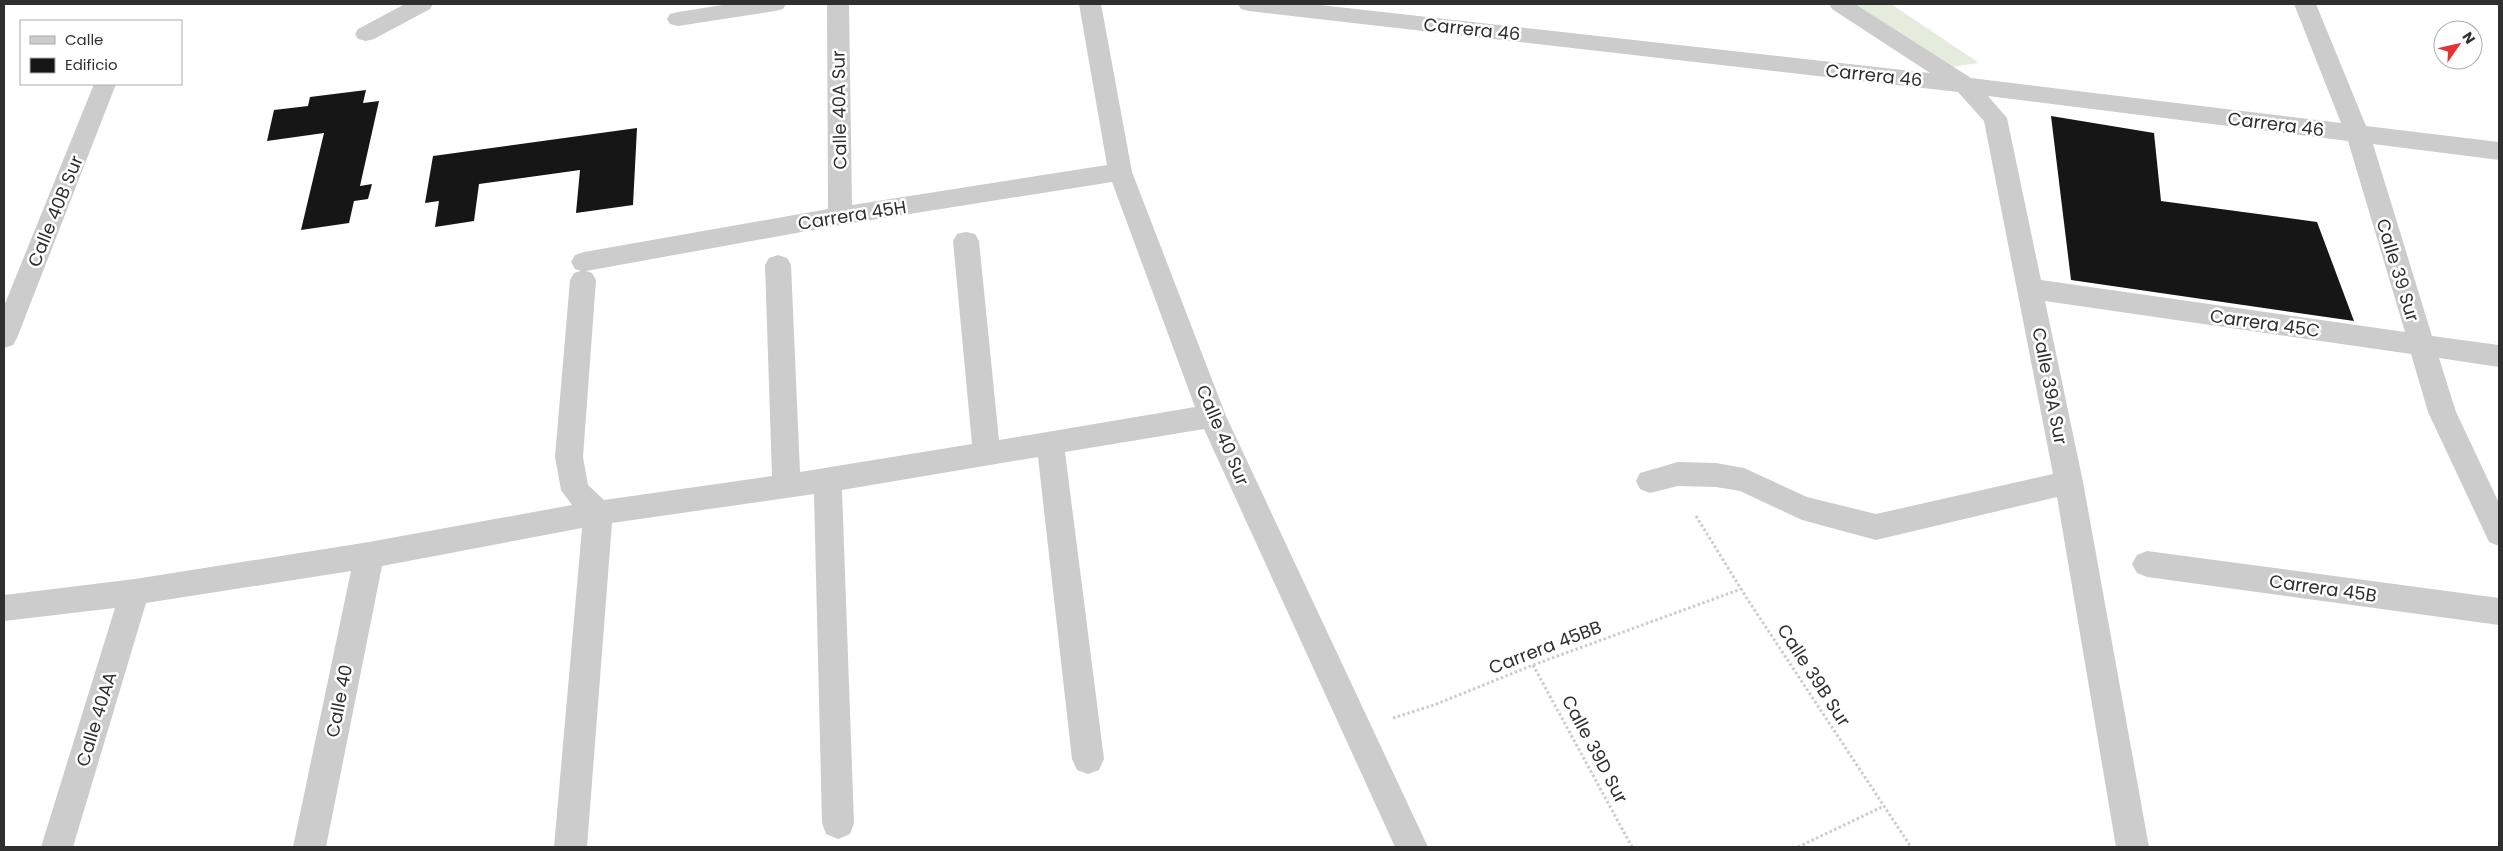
<svg xmlns="http://www.w3.org/2000/svg" width="2503" height="851" font-family="Poppins,sans-serif">
	<style>
		.green { fill: #e4ecdd }
		.building { fill: #161616 }
		.lines { fill: none; stroke-linecap: round; stroke-linejoin: round }
		.path { stroke: #ccc; stroke-width: 3; stroke-dasharray: 2.5 2.5; stroke-linecap: butt }
		.minor { fill: #ccc; fill-rule: evenodd }
		.labels { text-anchor: middle; dominant-baseline: central; stroke-width: 5; stroke-linejoin: round; paint-order: stroke }
		.street-label { font-size: 18px; fill: #2f2f2f; stroke: #fff }
	</style>
	<rect width="100%" height="100%" fill="#fff"/>
	<path class="green" d="M1841 4H1891L1979 63 1943 68Z"/>
	<path class="building" d="M366 90 363 103 379 101 360 186 372 184 368 199 354 201 349 223 301 230 324 133 267 141 274 110 308 106 310 97Z
		M2051 116 2154 133 2161 201 2317 222 2354 321 2071 280Z
		M637 128 633 205 576 213 580 170 479 184 474 221 435 227 439 201 425 203 433 156Z"/>
	<g class="lines">
		<path class="path" d="M1696 516 1746 597 1911 847
			M1533 665 1632 847
			M1393 718 1434 705 1533 665 1741 589
			M1798 847 1884 806"/>
		<path class="minor" d="M405 4H433L430 9 374 39 366 41 358 39 355 34 358 29Z
			M729 4H786L783 9 775 11 678 26 670 24 667 19 670 14 678 12Z
			M827 4H849L852 205 1107 165 1079 4H1101L1132 172 1226 416 1428 847H1395L1204 429 1065 452 1104 759 1099 770 1088 774 1077 770 1072 759 1038 457 842 490 854 823 850 834 838 839 826 834 822 823 814 494 612 523 587 847H554L582 528 382 566 326 847H293L351 571 146 603 73 847H41L115 608 4 621V595L135 579 369 542 572 505 561 490 555 457 570 280 574 273 581 271 575 269 571 262 575 255 584 252 828 209ZM1112 182 1195 407 999 440 979 241 975 234 966 232 957 234 953 241 972 444 800 472 791 265 787 258 778 255 769 258 765 265 772 476 604 500 588 485 583 457 596 280 592 273 586 271 840 225Z
			M1238 4H1311L1930 73 1832 9 1829 4H1855L1971 78 2341 123 2294 4H2316L2366 126 2499 142V160L2373 144 2432 336 2499 345V367L2439 358 2456 412 2499 503V546L2489 542 2428 412 2411 354 2045 301 2083 482 2149 847H2116L2057 497 1876 540 1802 520 1740 491 1716 487 1678 486 1650 493 1640 489 1636 481 1640 473 1678 462 1716 463 1744 468 1807 497 1876 514 2053 474 1984 121 1958 92 1249 11 1241 9ZM1988 96 2348 141 2405 332 2041 280 2007 118Z
			M94 84H116L17 338 13 345 4 348V306Z
			M2147 551 2499 598V625L2147 577 2137 573 2132 564 2137 555Z"/>
	</g>
	<g class="labels">
		<g class="street-label">
			<text transform="translate(1472 29) rotate(6)">Carrera 46</text>
			<text transform="translate(1874 75) rotate(6)">Carrera 46</text>
			<text transform="translate(839 110) rotate(-91)">Calle 40A Sur</text>
			<text transform="translate(2276 124) rotate(7)">Carrera 46</text>
			<text transform="translate(55 211) rotate(-68)">Calle 40B Sur</text>
			<text transform="translate(852 215) rotate(-9)">Carrera 45H</text>
			<text transform="translate(2398 270) rotate(73)">Calle 39 Sur</text>
			<text transform="translate(2265 323) rotate(8)">Carrera 45C</text>
			<text transform="translate(2050 386) rotate(79)">Calle 39A Sur</text>
			<text transform="translate(1223 435) rotate(67)">Calle 40 Sur</text>
			<text transform="translate(2323 588) rotate(8)">Carrera 45B</text>
			<text transform="translate(1545 647) rotate(-21)">Carrera 45BB</text>
			<text transform="translate(1814 675) rotate(57)">Calle 39B Sur</text>
			<text transform="translate(339 701) rotate(-79)">Calle 40</text>
			<text transform="translate(96 719) rotate(-73)">Calle 40AA</text>
			<text transform="translate(1595 749) rotate(62)">Calle 39D Sur</text>
		</g>
	</g>
	<rect width="2503" height="851" fill="none" stroke="#2f2f2f" stroke-width="10"/>
	<rect x="20" y="20" width="162" height="65" fill="#ffffff" stroke="#acacac"/>
	<rect x="30" y="36" width="25" height="8" fill="#cccccc" stroke="#acacac"/>
	<text x="65" y="45" font-size="15" fill="#2f2f2f">Calle</text>
	<rect x="30" y="58" width="25" height="15" fill="#161616" stroke="#acacac"/>
	<text x="65" y="70" font-size="15" fill="#2f2f2f">Edificio</text>
	<g transform="translate(2458 45) rotate(56)"><circle r="24" fill="#ffffff" stroke="#acacac"/>
	<path d="M0-4L9 19L0 12L-9 19Z" fill="#e63135"/>
	<text y="-8" font-size="14" font-weight="bold" text-anchor="middle" fill="#2f2f2f">N</text>
	</g>
</svg>
